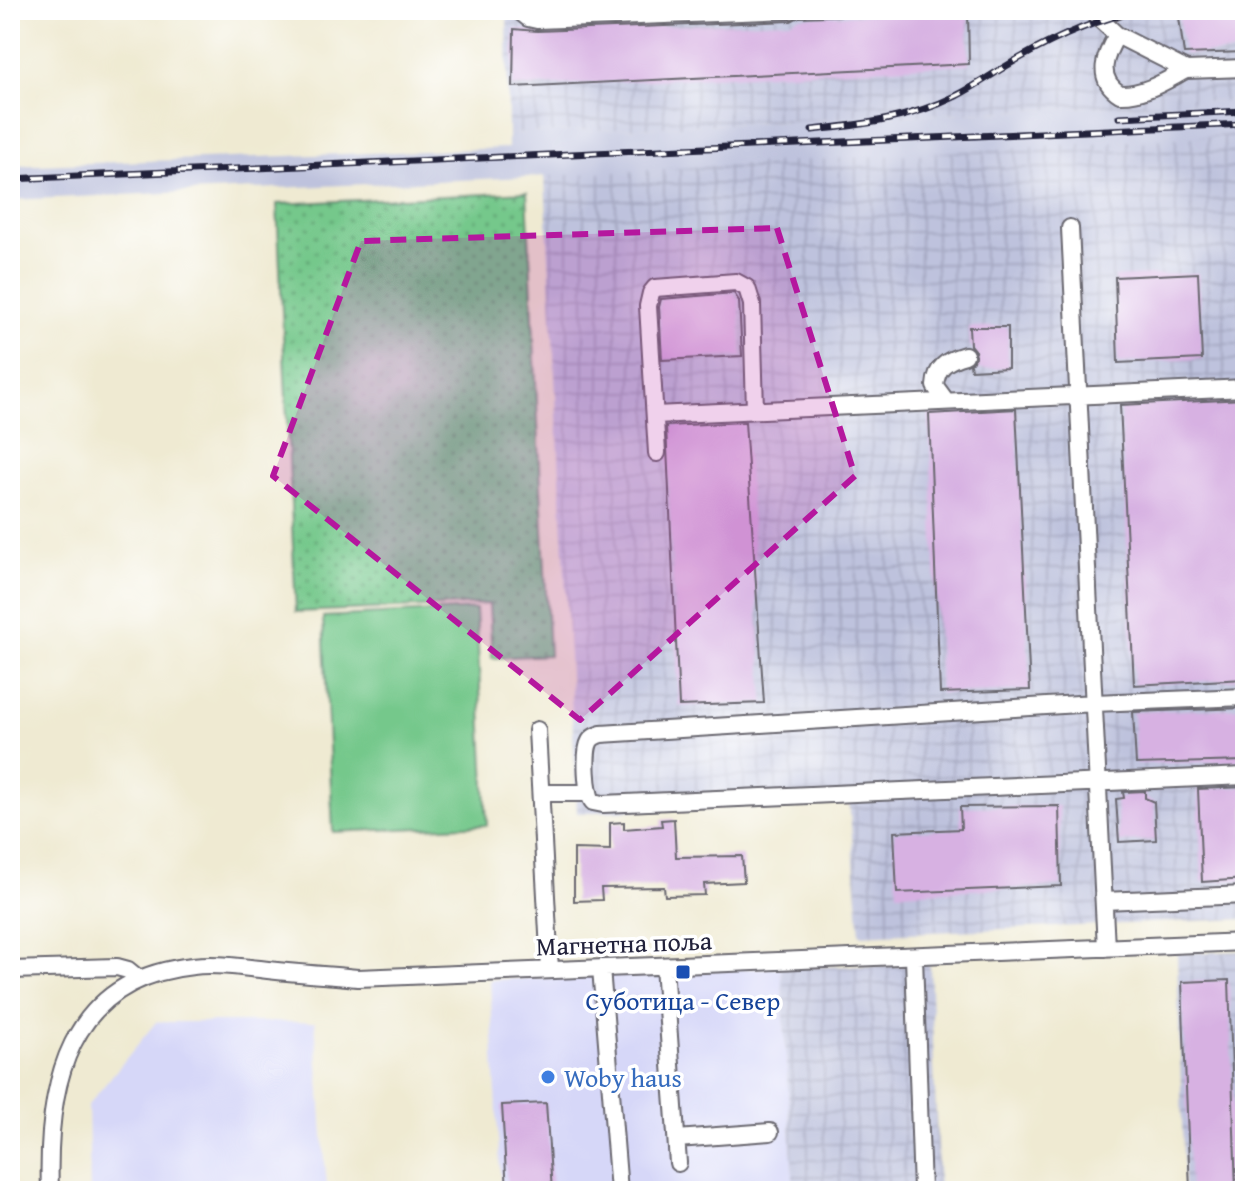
<svg xmlns="http://www.w3.org/2000/svg" width="1255" height="1201" font-family="'Gentium Book Plus',serif">
	<style>
		.built { fill: #d6d7f8 }
		.industrial { fill: url(#industrial-grid) }
		.railway { fill: #bec2dd }
		.grass { fill: url(#grass-dots); stroke: #4c7563; stroke-width: 2 }
		.pitch { fill: #75c88b; stroke: #4c7563; stroke-width: 2 }
		.building { fill: #d7b1e2 }
		.lines { fill: none; stroke-linecap: round; stroke-linejoin: round }
		.minor-casing { stroke: #6a6870; stroke-width: 20 }
		.minor { stroke: #fff; stroke-width: 16 }
		.rail-casing { stroke: #22223b; stroke-width: 7 }
		.rail { stroke: #fff; stroke-width: 4; stroke-dasharray: 12; stroke-linecap: butt }
		.marked { fill: #b5179e; fill-opacity: 0.2; stroke: #b5179e; stroke-width: 6; stroke-dasharray: 16 10; stroke-linejoin: round }
		.transit-dot { fill: #1a4fb4; stroke: #fff; stroke-width: 3 }
		.shop-dot { fill: #3f7fe0; stroke: #fff; stroke-width: 3 }
		.labels { text-anchor: middle; dominant-baseline: central; stroke-width: 7; stroke-linejoin: round; paint-order: stroke }
		.street-label { font-size: 26px; fill: #22223b; stroke: #fff }
		.transit-label { font-size: 26px; fill: #164399; stroke: #fff }
		.shop-label { font-size: 26px; fill: #366cbe; stroke: #fff; text-anchor: start }
	</style>
	<defs>
		<pattern id="industrial-grid" width="8" height="8" patternUnits="userSpaceOnUse" patternTransform="scale(2)"><rect width="8" height="8" fill="#bec2dd"/><path d="M0 4h8M4 0v8" fill="none" stroke="#a3a6bf"/></pattern>
		<pattern id="grass-dots" width="8" height="8" patternUnits="userSpaceOnUse" patternTransform="scale(2)"><rect width="8" height="8" fill="#75c88b"/><path d="M2 2h.1M6 6h.1" fill="none" stroke="#60a273" stroke-width="1.8" stroke-linecap="round"/></pattern>
	</defs>
	<rect width="100%" height="100%" fill="#fff"/>
	<filter id="ink" filterUnits="userSpaceOnUse"><feTurbulence type="fractalNoise" baseFrequency=".0125" numOctaves="2"/><feDisplacementMap in="SourceGraphic" scale="16" xChannelSelector="R" yChannelSelector="G"/><feConvolveMatrix kernelMatrix="1 2 1 2 8 2 1 2 1" color-interpolation-filters="sRGB"/></filter>
	<filter id="wash" filterUnits="userSpaceOnUse"><feTurbulence type="fractalNoise" baseFrequency=".006" numOctaves="4" result="noise"/><feDisplacementMap in="SourceGraphic" scale="32" xChannelSelector="R" yChannelSelector="G"/><feGaussianBlur stdDeviation="1.8" result="paint"/><feColorMatrix in="noise" values="0 0 0 0 0 0 0 0 0 0 0 0 0 0 0 0 0 1.4 0 .05"/><feComposite in="paint" operator="in"/></filter>
	<g filter="url(#wash)">
		<rect width="100%" height="100%" fill="#efead2"/>
		<path class="built" d="M781 967 794 1191H501L490 980Z
			M156 1022H315L327 1191H90L88 1105Z"/>
		<path class="industrial" d="M507 10H1245V100L508 134Z
			M1245 125V919L860 935 849 800 577 813 544 159Z
			M1245 951V1191H1184L1177 953Z
			M930 965 939 1191H794L781 967Z"/>
		<path class="railway" d="M1245 100V134L548 176 10 200V166L508 148V134Z"/>
		<path class="grass" d="M527 192 549 655 492 658 489 604 296 612 277 204Z"/>
		<path class="pitch" d="M476 609 487 825 333 832 323 617Z"/>
		<g id="blocks">
			<path class="building" d="M1178 10H1245V52L1184 54Z
				M968 11 969 64 513 87 514 29 537 31 791 21 799 17Z
				M1198 273 1202 359 1118 363 1115 277Z
				M734 293 739 301 742 356 662 360 659 307 661 299Z
				M969 327H1008V368L971 370 970 364 976 357 975 351 970 345Z
				M1245 399V679L1134 685 1120 405Z
				M1016 409 1030 690 940 693 929 414Z
				M745 422 764 703 679 706 666 426Z
				M1245 708V761L1136 764 1133 712Z
				M1245 787V879L1202 882 1198 789Z
				M1145 791V798L1154 802 1156 840 1119 842 1116 799 1124 798 1123 792Z
				M1059 806 1061 886 897 893 894 832 961 829 960 807Z
				M674 819 676 857 742 856 744 882 704 884 705 895 665 896 664 887 601 888 602 900 574 901V849L610 850V823L624 822V829L662 826 661 820Z
				M1229 980 1236 1191H1190L1182 982Z
				M546 1103 552 1191H507L502 1105Z"/>
		</g>
	</g>
	<g filter="url(#ink)">
		<use href="#blocks" fill-opacity="0" stroke="#6a6870" stroke-width="2"/>
		<g class="lines">
			<g class="minor-casing">
				<path id="minor" d="M518 10 528 18 537 20 791 10
					M1090 10 1117 35 1186 70 1245 68
					M1098 18 1118 10
					M1117 35C1105 55 1095 78 1120 94 1144 95 1165 81 1186 70
					M1070 228 1106 948
					M946 401 935 386C936 367 947 360 965 355
					M655 415 1245 388
					M657 453 648 306 651 293 655 288 736 282 747 288 752 304 755 410
					M1245 697 1094 703 601 734C596 736 593 736 590 741 584 751 586 794 593 802L603 804 1245 776
					M537 730 550 970
					M541 793H587
					M1104 901 1245 895
					M914 957 922 1191
					M664 966 678 1163
					M601 968 619 1191
					M10 970 117 967 128 970 139 979
					M677 1139 770 1132
					M50 1191C46 1085 67 979 193 966 215 963 238 967 260 969 292 973 325 975 358 978L1245 942"/>
			</g>
			<use href="#minor" class="minor"/>
			<g class="rail-casing">
				<path id="rail" d="M1119 117 1245 111
					M812 130C862 125 910 119 956 96 978 85 998 70 1020 58 1057 37 1098 19 1140 10
					M10 179 1245 124"/>
			</g>
			<use href="#rail" class="rail"/>
		</g>
	</g>
	<path class="marked" d="M777 228 855 476 580 720 273 476 361 241Z"/>
	<rect class="transit-dot" x="675" y="964" width="16" height="16" rx="4"/>
	<circle class="shop-dot" cx="548" cy="1077" r="8"/>
	<g class="labels">
		<g class="street-label">
			<text transform="translate(624 943) rotate(-2)">Магнетна поља</text>
		</g>
		<g class="transit-label">
			<text x="683" y="1000">Суботица - Север</text>
		</g>
		<g class="shop-label">
			<text x="564" y="1077">Woby haus</text>
		</g>
	</g>
	<rect width="1255" height="1201" fill="none" stroke="#fff" stroke-width="40"/>
</svg>
